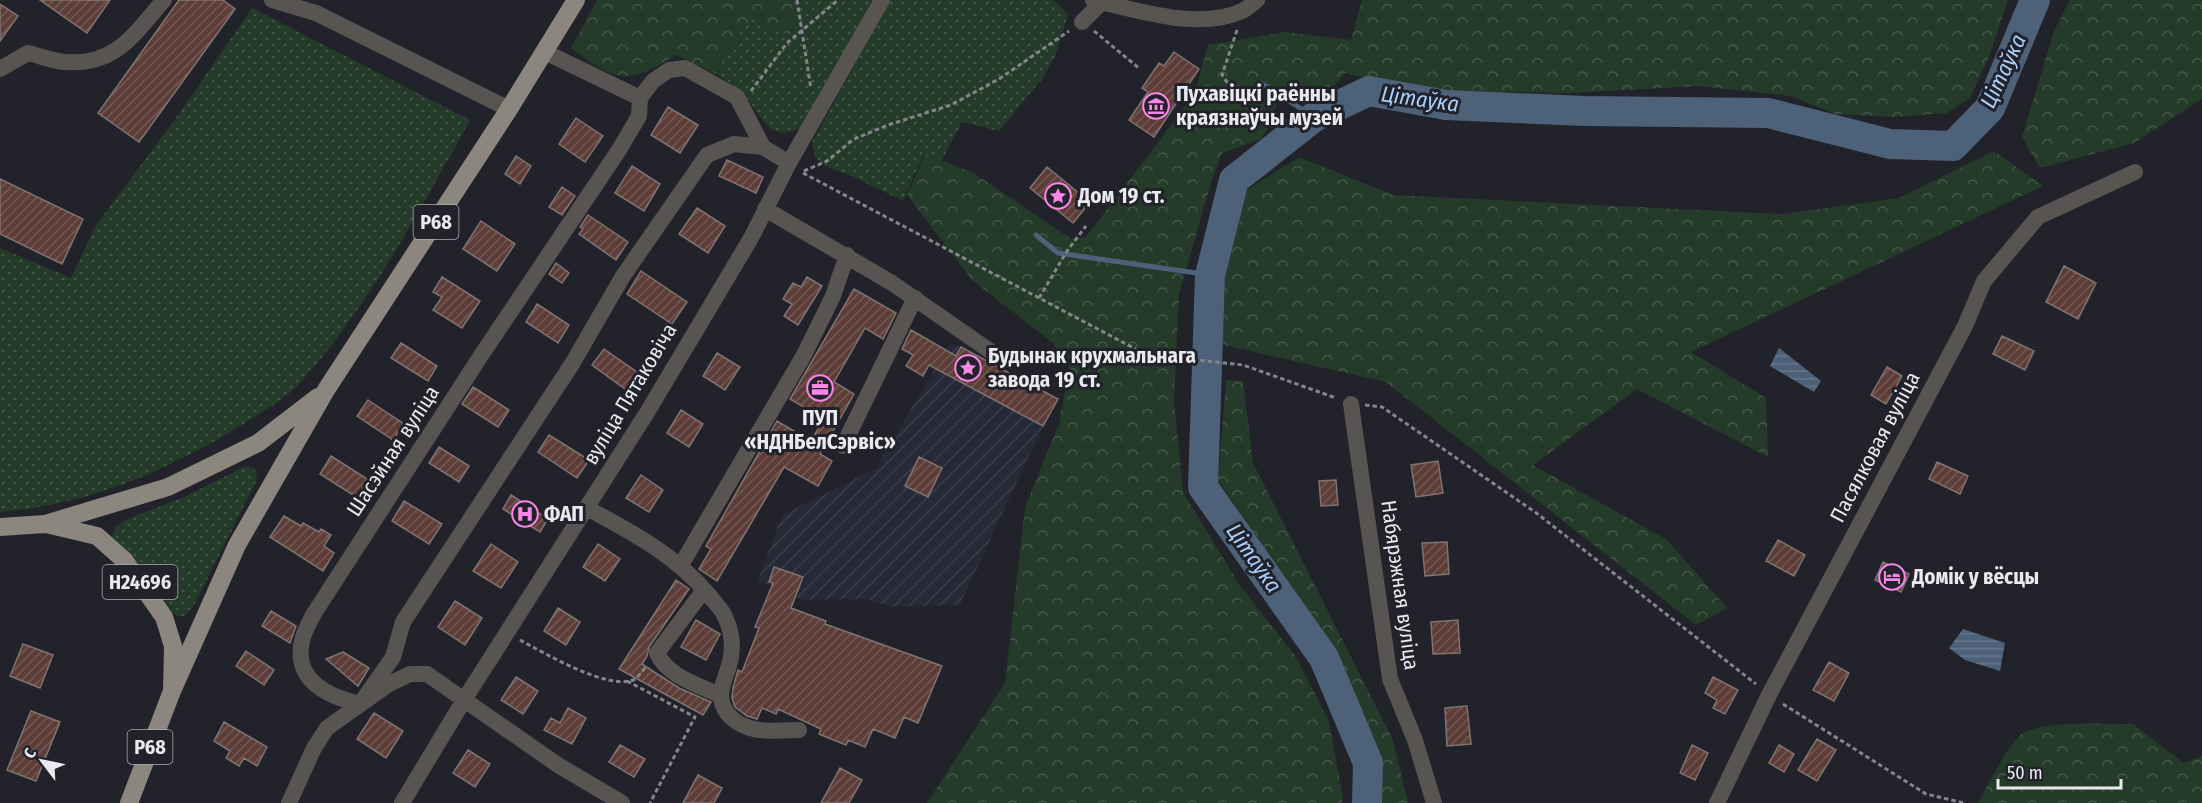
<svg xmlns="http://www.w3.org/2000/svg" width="2202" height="803" font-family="'Fira Sans Condensed',sans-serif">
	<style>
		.industrial { fill: url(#industrial-furrows) }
		.grass { fill: url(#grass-dots) }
		.forest { fill: url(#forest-crowns) }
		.water { fill: url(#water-rules) }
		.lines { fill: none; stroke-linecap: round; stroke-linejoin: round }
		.stream { stroke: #4d6179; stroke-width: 5 }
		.river { stroke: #4d6179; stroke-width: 30 }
		.building { fill: url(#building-hatch); stroke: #807472; stroke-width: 1.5 }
		.path { stroke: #84858c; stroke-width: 3; stroke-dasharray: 4.5 3; stroke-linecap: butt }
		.minor { stroke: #575451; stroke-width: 16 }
		.major { stroke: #8b867e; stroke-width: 18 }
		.labels { text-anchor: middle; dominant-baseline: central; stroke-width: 6; stroke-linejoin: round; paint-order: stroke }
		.shield { fill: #21222a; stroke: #adaeb4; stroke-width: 1.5 }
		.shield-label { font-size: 20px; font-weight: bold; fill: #e9eaef }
		.poi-label { font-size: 21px; font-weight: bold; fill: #e9eaef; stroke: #21222a; text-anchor: start }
		.street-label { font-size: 21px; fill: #e9eaef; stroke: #21222a }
		.water-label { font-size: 22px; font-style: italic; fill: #a9cffd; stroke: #21222a }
	</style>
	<defs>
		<pattern id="industrial-furrows" width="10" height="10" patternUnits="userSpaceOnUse" patternTransform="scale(1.5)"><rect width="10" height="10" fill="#282937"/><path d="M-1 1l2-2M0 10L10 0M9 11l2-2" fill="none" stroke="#3d3e4a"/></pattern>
		<pattern id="grass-dots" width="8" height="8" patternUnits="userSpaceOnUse" patternTransform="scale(1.5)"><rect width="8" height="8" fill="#253b29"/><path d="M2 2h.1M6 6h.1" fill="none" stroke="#455848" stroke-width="1.8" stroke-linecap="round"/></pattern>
		<pattern id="forest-crowns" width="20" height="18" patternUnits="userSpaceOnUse" patternTransform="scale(1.5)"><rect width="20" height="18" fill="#253b29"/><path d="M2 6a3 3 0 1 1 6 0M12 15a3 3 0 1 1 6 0" fill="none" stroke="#455848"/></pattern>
		<pattern id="water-rules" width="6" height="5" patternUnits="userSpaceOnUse" patternTransform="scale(1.5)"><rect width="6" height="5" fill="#4d6179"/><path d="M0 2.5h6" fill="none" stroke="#67788c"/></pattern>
		<pattern id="building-hatch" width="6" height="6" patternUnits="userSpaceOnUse" patternTransform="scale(1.5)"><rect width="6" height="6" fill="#5d3d38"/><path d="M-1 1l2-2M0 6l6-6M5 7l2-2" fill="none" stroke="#745955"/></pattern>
	</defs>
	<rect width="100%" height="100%" fill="#21222a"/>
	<path class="industrial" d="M950 344 961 347 1058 399 1043 426 960 605 891 607 866 599 802 600 758 580 782 515 875 469Z"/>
	<path class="grass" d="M793 0H872L805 125C769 147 763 116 743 94 735 86 725 80 716 74L741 31 751 19 798 26Z
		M891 0H1053L1068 14 1055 57 1042 79 999 131 962 122 942 160 924 154 903 201 850 175 830 168 815 158 812 142Z
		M252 8 470 120C422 207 367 309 300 383 285 399 264 411 245 423 167 471 92 504 0 512V248L71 278 96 225 179 114Z
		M246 466 254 468 257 476 255 484 193 607 186 615 178 617C169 610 165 599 158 590 145 571 127 556 111 539L115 528 125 520 184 497Z"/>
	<path class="forest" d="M597 0H793L798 26 784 34 751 19 741 31 716 74 676 55C628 86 615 82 571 48Z
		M1362 0H2008L1989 57 1970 98 1947 113 1894 117 1835 114 1791 96 1698 86 1572 93 1432 91 1388 84 1345 73 1329 92 1278 91 1273 121 1261 139 1222 153 1211 183 1179 294 1174 401 1183 492 1239 584 1296 657 1329 721 1343 798 1342 803H927L1005 683 1025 507 1059 424 1069 368 1053 343 972 280 907 195 925 154 974 173 1071 239 1086 237 1194 95 1208 45 1285 32 1351 40Z
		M2070 0H2202V99L2134 143 2040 168 2022 137 2054 31Z
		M1994 151 2043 186 1691 352 1766 398 1768 457 1637 389 1533 465 1667 540 1727 608 1696 625 1386 382 1220 344 1226 265 1247 190 1299 157 1393 195 1782 214 1899 198Z
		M1226 380 1243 381 1253 463 1393 740 1408 803H1379V758L1333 650 1218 480Z
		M2133 724 2184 763 2202 756V803H1978C1986 789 2010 740 2023 733 2048 720 2104 724 2133 724Z"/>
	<path class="water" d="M1779 348 1821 381 1814 392 1770 366Z
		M1963 629 2005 643 2000 671 1965 660 1949 648Z"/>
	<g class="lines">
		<path class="stream" d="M1261 83 1314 117
			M1036 235 1058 253 1210 275"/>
		<path class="river" d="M1367 803 1368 763 1324 658 1203 487 1210 275 1234 180 1314 117 1369 91 1446 105 1585 111 1768 113 1890 144 1953 146 1990 108 2035 0"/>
	</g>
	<path class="building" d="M40 0H110L87 33Z
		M179 0H223L235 9 139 142 98 113Z
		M0 4 18 16 0 41Z
		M1174 52 1199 69 1154 137 1129 120 1148 92 1142 88 1159 63 1164 66Z
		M668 107 698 125 680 153 651 135Z
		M576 118 603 136 585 162 559 144Z
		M516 156 531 166 520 184 505 174Z
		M727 160 763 177 756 193 719 176Z
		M632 166 660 184 644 211 615 193Z
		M1047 167 1090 202 1073 223 1030 188Z
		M0 179 83 219 62 264 0 234Z
		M562 187 575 196 562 215 549 207Z
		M697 208 725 226 708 253 679 234Z
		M588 215 628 242 616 260 579 234 583 229 580 227Z
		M481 221 515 244 497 271 463 249Z
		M556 263 569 273 562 283 549 274Z
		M2064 266 2096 283 2078 319 2046 302Z
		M641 271 687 302 672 324 627 294Z
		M442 277 480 301 462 328 433 310 442 297 433 292Z
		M807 277 822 286 798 325 784 316 792 304 783 299 793 283 801 287Z
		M854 289 896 313 883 339 865 328 834 382 854 394 820 454 832 461 818 486 784 467 717 581 699 569 711 549 706 546 777 421 811 441 824 419 790 399Z
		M537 304 569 325 558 343 526 322Z
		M911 330 956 356 961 347 1058 399 1043 426 929 365 923 376 906 366 913 355 902 349Z
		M2002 336 2034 351 2025 370 1993 354Z
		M401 343 437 366 428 381 391 358Z
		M604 349 644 377 632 394 592 365Z
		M717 353 740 367 725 390 703 376Z
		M1887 367 1902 376 1886 404 1871 395Z
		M473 387 509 410 498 427 462 404Z
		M368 400 404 424 393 440 357 416Z
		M681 410 703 424 689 447 667 433Z
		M549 435 589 460 577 478 538 452Z
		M439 447 469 466 459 482 429 463Z
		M331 456 375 484 364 502 320 474Z
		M919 457 942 468 928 497 905 486Z
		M1438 461 1443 493 1416 497 1411 465Z
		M1937 462 1968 476 1960 494 1929 479Z
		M641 475 663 490 649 512 626 498Z
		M1336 480 1338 505 1321 506 1319 481Z
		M511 495 548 519 540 532 503 509Z
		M404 501 442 524 429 544 392 521Z
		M284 516 301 526 303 523 319 532 321 529 331 535 324 546 334 553 323 571 270 537Z
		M1778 540 1805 555 1794 576 1766 561Z
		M1447 542 1449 574 1425 576 1422 543Z
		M491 544 518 562 501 588 473 571Z
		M598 544 620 559 605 581 583 567Z
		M1883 562 1909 574 1901 592 1875 580Z
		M774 567 803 577 791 608 826 621 825 624 942 666 918 723 904 717 895 738 873 729 865 747 848 740 846 745 819 734 821 729 778 709 776 714 762 708 757 719 747 716 735 707 732 698 733 688 738 670 742 672 759 628 755 627 773 583 769 582Z
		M676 580 689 589 649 647 647 656 642 664 679 688 711 702 703 715 619 669Z
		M455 601 482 618 465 645 438 627Z
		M558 608 580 622 566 645 544 631Z
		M271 611 296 626 290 643 262 626Z
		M696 620 720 634 706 660 681 647Z
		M1458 620 1460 653 1433 654 1431 622Z
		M23 644 53 655 40 688 10 676Z
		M246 651 274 670 264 685 236 666Z
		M343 652 369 668 358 686 326 659Z
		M1829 662 1849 673 1834 701 1813 690Z
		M516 677 538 691 523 714 501 700Z
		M1713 677 1738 690 1725 714 1713 708 1717 700 1705 693Z
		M1467 706 1471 744 1447 746 1445 708Z
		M568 708 586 718 572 744 544 730 551 718 560 723Z
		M31 711 60 722 36 781 7 770Z
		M374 713 403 731 386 758 357 739Z
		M224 722 267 747 257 766 244 758 239 766 226 758 230 751 214 741Z
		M1817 739 1836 750 1817 781 1798 770Z
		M620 745 645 759 634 777 609 762Z
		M1692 745 1708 753 1695 780 1680 773Z
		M1779 745 1794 754 1784 772 1769 763Z
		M468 750 490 764 475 787 453 773Z
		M840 768 862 780 849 803H821Z
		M698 775 722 788 714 803H683Z"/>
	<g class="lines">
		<path class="path" d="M797 0 811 89
			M1237 30 1222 75 1234 92H1255
			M1094 31 1140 69
			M751 91 787 43 838 0
			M804 171 827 161 854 139 888 125 951 105 999 79 1069 31
			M803 173 1145 354 1243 365 1336 398
			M1039 298 1067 251 1086 226
			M1365 405 1382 407 1535 512 1756 684
			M520 640C544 653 607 690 633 680 638 678 642 671 646 667
			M627 681 695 717 650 803
			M1783 704 1926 794 1964 803"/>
		<path class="minor" d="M272 0 316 13 509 109
			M1093 0C1136 10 1199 31 1242 11 1247 9 1252 4 1257 0
			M1082 22 1102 2
			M545 52 640 98
			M0 69 28 53C40 56 53 61 65 62 116 66 134 34 164 0
			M640 98 653 81 669 70 685 68 737 97 763 147
			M765 209 892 283 993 353
			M1351 404 1390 679 1415 740 1434 803
			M843 446 915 298
			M587 508C633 533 674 554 709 595 714 602 722 609 725 617 731 629 733 644 731 657 728 677 713 694 727 713 745 735 774 731 799 730
			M681 565 804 355 833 296 847 255
			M704 590 657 653C667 676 698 685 720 695
			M360 704C326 696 291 679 303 637 305 630 310 622 313 615L482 354 619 150 639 116 640 98
			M360 704 393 657 403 622 572 364 623 276 707 155 734 144 763 147 789 163
			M289 803 314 748 327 728 389 684 410 674H427L558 765 622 803
			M402 803 464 700 648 411 751 238 789 163 882 0
			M1717 803 1769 695 1965 326 1984 281 2038 217 2135 172"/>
		<path class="major" d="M46 524 97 536 124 560 164 617 173 646 172 691 129 803
			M0 527 45 524 168 487 258 443 318 397
			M172 691 237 545 326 390 509 109 576 0"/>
	</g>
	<defs>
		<g id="museum-ring" transform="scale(1.35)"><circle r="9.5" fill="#21222a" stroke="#f987e8" stroke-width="1.5"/><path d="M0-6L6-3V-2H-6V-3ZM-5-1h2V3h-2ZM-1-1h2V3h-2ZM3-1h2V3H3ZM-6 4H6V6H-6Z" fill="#f987e8"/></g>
		<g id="sight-ring" transform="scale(1.35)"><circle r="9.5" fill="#21222a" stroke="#f987e8" stroke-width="1.5"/><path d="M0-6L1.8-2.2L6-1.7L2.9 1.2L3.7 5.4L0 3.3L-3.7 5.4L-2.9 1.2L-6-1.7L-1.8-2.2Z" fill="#f987e8"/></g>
		<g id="office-ring" transform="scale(1.35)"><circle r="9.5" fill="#21222a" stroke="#f987e8" stroke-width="1.5"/><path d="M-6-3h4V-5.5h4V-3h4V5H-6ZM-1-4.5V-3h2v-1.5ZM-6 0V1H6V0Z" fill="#f987e8"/></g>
		<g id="hospital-ring" transform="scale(1.35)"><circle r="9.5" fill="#21222a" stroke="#f987e8" stroke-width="1.5"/><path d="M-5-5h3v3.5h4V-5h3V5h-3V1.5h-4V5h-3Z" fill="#f987e8"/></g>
		<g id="hotel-ring" transform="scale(1.35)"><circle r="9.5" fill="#21222a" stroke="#f987e8" stroke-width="1.5"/><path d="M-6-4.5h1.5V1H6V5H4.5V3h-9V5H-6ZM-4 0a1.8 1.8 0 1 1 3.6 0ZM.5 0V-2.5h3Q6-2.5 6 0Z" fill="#f987e8"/></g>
	</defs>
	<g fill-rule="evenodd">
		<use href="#museum-ring" x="1156" y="106"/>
		<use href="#sight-ring" x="1058" y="196"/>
		<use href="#sight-ring" x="968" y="368"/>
		<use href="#office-ring" x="820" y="388"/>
		<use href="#hospital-ring" x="525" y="514"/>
		<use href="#hotel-ring" x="1892" y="577"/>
	</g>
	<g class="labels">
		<g class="shield">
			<rect x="413.5" y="205" width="45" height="34" rx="4.5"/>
			<rect x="102.5" y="565" width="75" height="34" rx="4.5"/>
			<rect x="127.5" y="730" width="45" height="34" rx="4.5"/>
		</g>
		<g class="shield-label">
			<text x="436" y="222">Р68</text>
			<text x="140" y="582">Н24696</text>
			<text x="150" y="747">Р68</text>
		</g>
		<g class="poi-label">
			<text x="1176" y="94">Пухавіцкі раённы<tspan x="1176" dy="24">краязнаўчы музей</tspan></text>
			<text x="1078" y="196">Дом 19 ст.</text>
			<text x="988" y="356">Будынак крухмальнага<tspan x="988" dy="24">завода 19 ст.</tspan></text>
			<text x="820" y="418" text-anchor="middle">ПУП<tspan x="820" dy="24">«НДНБелСэрвіс»</tspan></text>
			<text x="544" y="514">ФАП</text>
			<text x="1912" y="577">Домік у вёсцы</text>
		</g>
		<g class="street-label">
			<text transform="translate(630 394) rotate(-59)">вуліца Пятаковіча</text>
			<text transform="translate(1875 447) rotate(-62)">Пасялковая вуліца</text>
			<text transform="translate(393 451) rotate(-57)">Шасэйная вуліца</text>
			<text transform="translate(1400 585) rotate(82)">Набярэжная вуліца</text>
		</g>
		<g class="water-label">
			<text transform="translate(2003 71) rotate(-65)">Цітаўка</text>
			<text transform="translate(1420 99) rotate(8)">Цітаўка</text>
			<text transform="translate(1254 558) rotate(55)">Цітаўка</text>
		</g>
	</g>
	<g transform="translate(42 761) rotate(302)" stroke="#21222a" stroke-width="4.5" paint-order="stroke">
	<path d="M0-4.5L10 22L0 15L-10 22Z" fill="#e9eaef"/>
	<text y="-9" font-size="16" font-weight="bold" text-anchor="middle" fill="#e9eaef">С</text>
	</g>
	<path d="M1998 779v9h123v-9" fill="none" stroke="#e9eaef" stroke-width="3"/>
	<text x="2007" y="779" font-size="18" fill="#e9eaef" stroke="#21222a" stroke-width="4.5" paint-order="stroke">50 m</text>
</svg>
